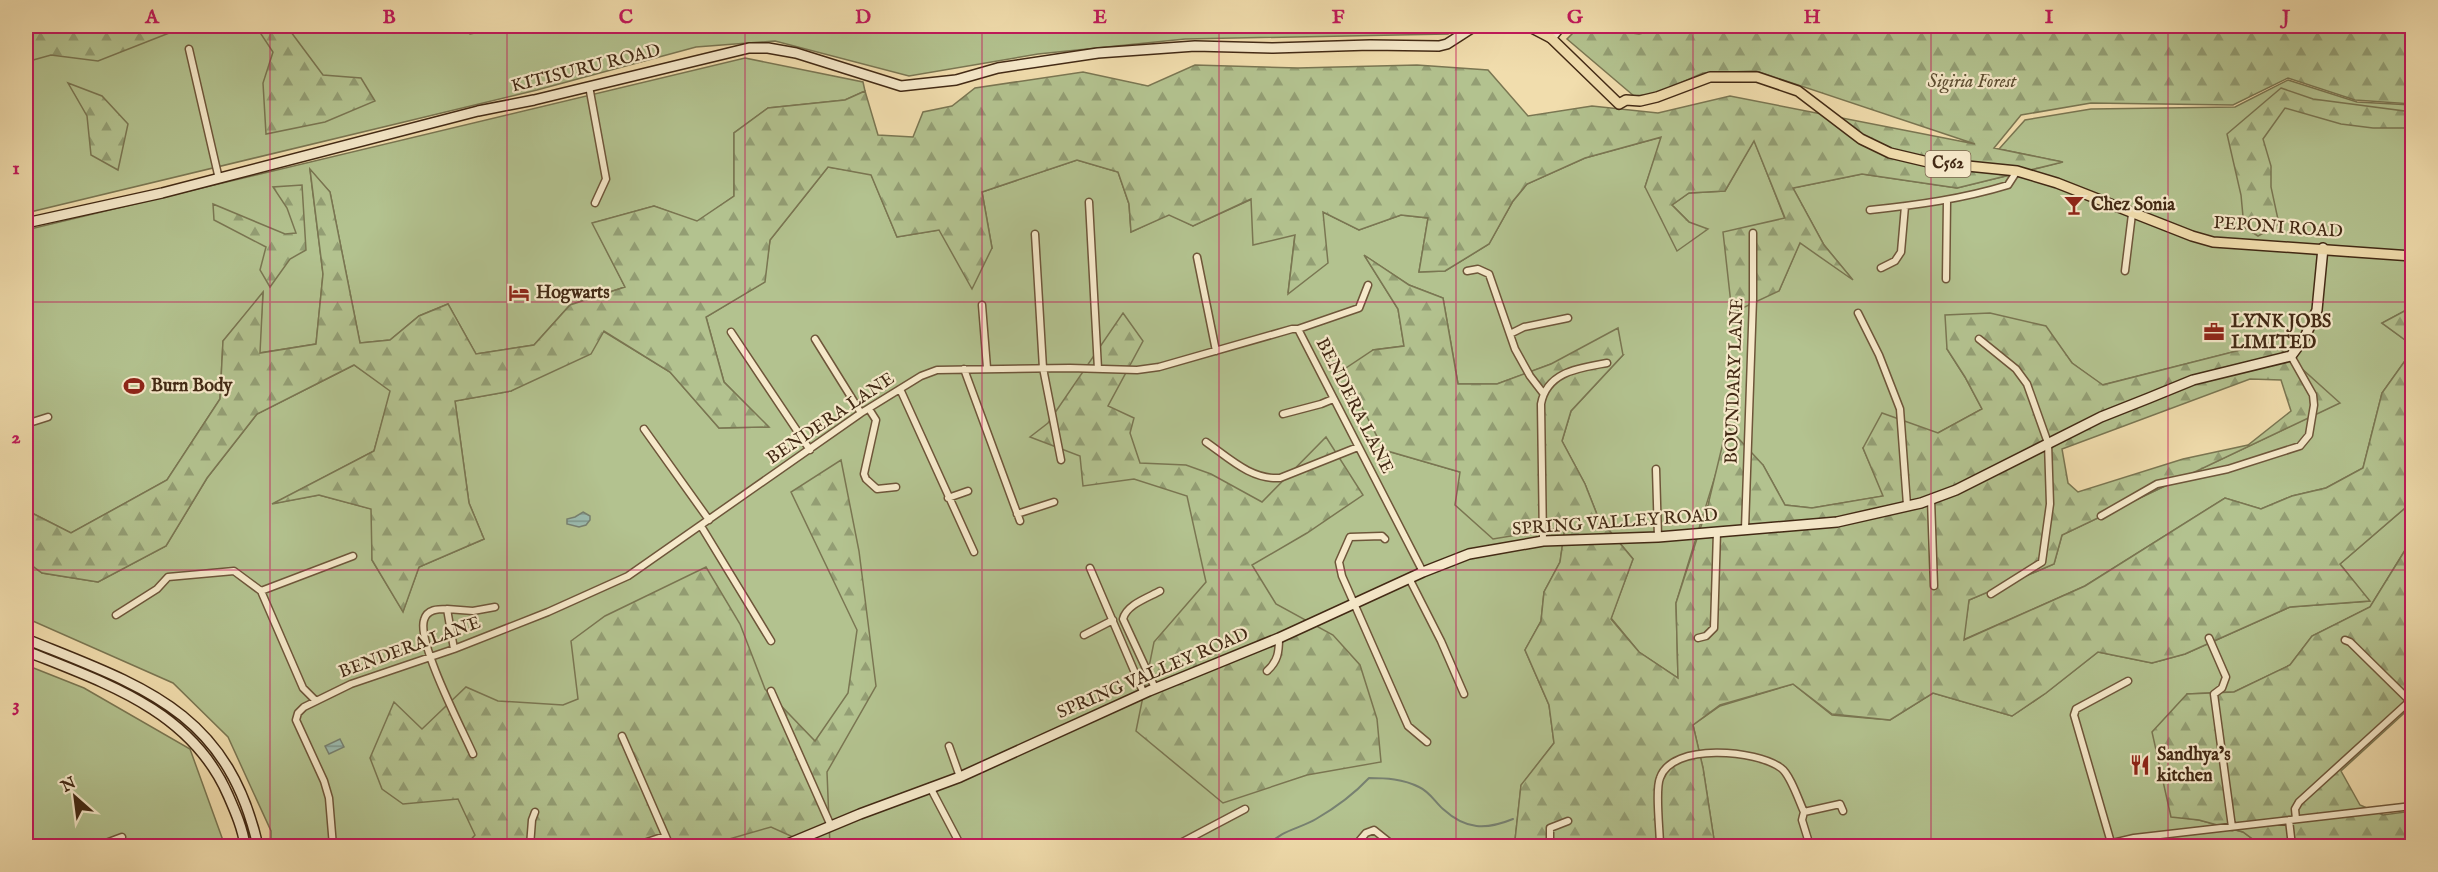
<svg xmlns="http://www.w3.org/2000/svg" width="2438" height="872" font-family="'IM FELL English',serif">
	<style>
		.green { fill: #b3c28f; stroke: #7a7652; stroke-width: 1.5 }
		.forest { fill: url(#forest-firs); stroke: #7a7652; stroke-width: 1.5; fill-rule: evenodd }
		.water { fill: url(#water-rules); stroke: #778171; stroke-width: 1.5 }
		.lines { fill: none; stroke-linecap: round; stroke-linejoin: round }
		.stream { stroke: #778171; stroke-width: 2 }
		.street-casing { stroke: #6e563a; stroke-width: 9 }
		.secondary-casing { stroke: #422914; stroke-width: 12 }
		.primary-casing { stroke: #422914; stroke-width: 12 }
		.street { stroke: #f6e9ca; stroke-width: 6 }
		.secondary { stroke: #f6e9ca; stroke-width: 9 }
		.primary { stroke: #f1ddad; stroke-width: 9 }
		.grid { fill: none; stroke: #c2185b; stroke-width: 1.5; stroke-opacity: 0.55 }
		.labels { text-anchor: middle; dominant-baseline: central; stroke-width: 4.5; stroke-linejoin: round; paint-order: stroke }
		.shield { fill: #f6e9ca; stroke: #78634b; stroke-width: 1.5 }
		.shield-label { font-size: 16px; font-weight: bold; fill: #422914 }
		.street-label { font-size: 18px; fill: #422914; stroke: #f6e9ca }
		.park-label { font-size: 18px; font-style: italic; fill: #5e4f33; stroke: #f6e9ca }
		.poi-label { font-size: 18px; font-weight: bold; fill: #422914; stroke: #f6e9ca; text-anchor: start }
		.neatline { fill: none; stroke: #c2185b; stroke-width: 2 }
		.grid-label { font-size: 20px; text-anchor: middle; font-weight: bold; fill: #c2185b }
	</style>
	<defs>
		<pattern id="forest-firs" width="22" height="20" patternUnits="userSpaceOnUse" patternTransform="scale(1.5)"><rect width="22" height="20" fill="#b3c28f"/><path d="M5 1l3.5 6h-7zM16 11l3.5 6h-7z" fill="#939e74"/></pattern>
		<pattern id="water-rules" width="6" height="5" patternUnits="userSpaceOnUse" patternTransform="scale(1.5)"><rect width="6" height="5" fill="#9bbbaf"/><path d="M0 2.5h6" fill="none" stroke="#80988d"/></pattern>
	</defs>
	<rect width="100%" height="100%" fill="#f1ddad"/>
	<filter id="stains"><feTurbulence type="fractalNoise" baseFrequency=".00333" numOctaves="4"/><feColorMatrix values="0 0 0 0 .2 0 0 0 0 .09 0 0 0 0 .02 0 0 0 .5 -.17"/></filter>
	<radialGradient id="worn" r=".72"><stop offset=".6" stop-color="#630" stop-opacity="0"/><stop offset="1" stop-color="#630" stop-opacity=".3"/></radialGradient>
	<path class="green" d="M26 26H1461L1448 34 1185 39 1038 54 909 76 775 41 696 47 537 90 26 213Z
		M745 58 863 82 865 91 845 100 768 108 734 133V196L697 222 654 206 593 223 625 287 570 305 534 345 476 354 448 304 419 316 390 340 360 343 330 192 310 170 323 274 316 344 259 353 263 293 223 341 220 399 167 480 71 533 26 510V230Z
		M2288 80 2357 102 2412 105V307L2382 323 2412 345V351L2382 393 2363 468 2326 488 2292 496 2261 509 2225 498 2085 586 1963 640 1969 600 2054 564 2062 535 2339 403 2272 342 2102 385 2072 363 2045 326 1947 349 1965 377 1982 409 1938 433 1863 448 1884 496 1812 508 1785 505 1763 465 1717 470 1676 603 1678 678 1639 652 1611 618 1633 559 1598 517 1585 484 1562 441 1571 411 1623 355 1551 364 1497 384H1458L1443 298 1409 285 1365 256 1398 309 1404 346 1373 350 1384 450 1460 472 1528 534 1565 527 1560 562 1544 592 1541 621 1525 650 1549 705 1554 743 1521 786 1515 840 1518 846H271V831L228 737 173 683 26 618V561L42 573 98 582 166 546 207 478 257 414 354 365 391 390 374 451 275 503 319 495 372 509V560L403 611 419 567 484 539 469 503 455 401 511 391 603 331 670 372 719 428 768 427 724 382 706 317 764 282 770 240 828 167 871 174 897 237 939 230 992 248 982 192 1077 160 1118 172 1129 204 1131 232 1169 214 1193 226 1252 199 1295 234 1288 293 1323 212 1359 230 1401 215 1428 218 1419 272 1445 271 1489 244 1513 201 1527 184 1585 158 1662 137 1645 187 1689 222 1672 205 1689 193 1725 191 1754 140 1785 219 1779 291 1800 242 1851 278 1824 245 1793 188 1862 174 1957 188 2062 162 1999 149 2025 120 2091 109 2235 107Z
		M2412 502V539L2370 607 2312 636 2290 665 2234 692 2187 694 2171 816 2199 820 2243 832 2262 846H1715L1703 768 1693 725 1720 706 1793 684 1832 715 1890 720 1933 693 2012 716 2046 693 2098 652 2152 663 2185 654 2290 607 2369 601 2340 564Z
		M26 665 84 688 190 749 225 846H26Z"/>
	<path class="forest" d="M26 26H187L98 61 51 55 26 62Z
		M460 26H513L470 34Z
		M1580 26 1639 34 1675 26H2412V104L2355 100 2288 78 2233 105 2091 103 2021 115 1994 148 2063 162 1957 188 1862 174 1793 188 1824 245 1853 280 1800 243 1779 291 1732 313 1723 232 1785 218 1754 141 1725 191 1689 193 1672 205 1689 222 1708 229 1677 251 1645 187 1661 137 1585 158 1527 184 1513 201 1489 244 1445 271 1419 272 1428 218 1401 215 1359 230 1323 212 1328 263 1288 294 1295 235 1253 245 1251 199 1193 226 1169 215 1131 232 1129 204 1118 172 1077 160 982 192 992 248 972 289 939 230 897 237 871 175 828 167 770 240 765 282 706 317 724 382 769 427 719 428 670 372 604 331 591 354 511 391 455 401 469 503 484 539 419 567 403 612 372 560 371 509 319 495 272 504 374 451 390 391 354 365 257 414 207 478 166 546 98 582 42 573 26 561V510L71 533 167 480 220 399 223 341 263 292 260 353 316 344 323 274 310 169 330 192 360 343 390 340 419 316 448 304 476 354 534 345 570 305 625 287 592 223 654 206 697 221 734 196V133L768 108 845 100 865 91 878 135 913 137 923 112 952 106 975 88 1083 72 1148 86 1195 65 1298 68 1417 65 1488 70 1528 116 1592 106 1658 113 1730 96 1975 144 1756 71 1703 73 1655 94 1634 96 1567 39Z
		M257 28 291 32 323 75 361 78 375 101 325 122 266 134 263 83 273 52Z
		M68 83 102 96 128 124 118 170 91 155 87 116Z
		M2281 88 2313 99 2412 112V125L2410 128H2373L2341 124 2285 108 2263 139 2271 166V187L2279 224 2258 236 2244 227 2241 195 2227 134Z
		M302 185 306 250 290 259 270 287 260 270 266 247 214 220 213 204 285 234 296 233 287 208 273 187Z
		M1364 255 1409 285 1443 298 1458 384H1497L1551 364 1618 328 1623 355 1571 411 1562 441 1585 484 1598 517 1633 559 1611 619 1639 652 1678 678 1676 603 1708 505 1727 426 1763 465 1785 505 1812 508 1883 496 1863 448 1882 413 1938 433 1982 409 1965 377 1947 349 1945 315 1990 313 2046 326 2072 363 2103 385 2272 342 2340 403 2062 535 2054 564 1969 600 1964 640 2085 586 2225 498 2261 509 2292 496 2326 488 2363 468 2382 393 2412 351V502L2340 564 2370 601 2290 607 2185 654 2152 663 2098 652 2046 693 2012 716 1933 693 1890 720 1832 714 1793 684 1720 705 1693 725 1703 768 1715 846H1518L1515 840 1521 785 1554 743 1549 705 1525 650 1541 621 1544 592 1560 562 1565 527 1493 539 1455 505 1460 472 1384 450 1343 370 1373 350 1404 346 1398 309ZM2250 379 2281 380 2291 411 2248 445 2183 459 2078 492 2068 483 2062 449Z
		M2412 307V345L2382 323Z
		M1123 313 1143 341 1108 406 1134 418 1130 433 1140 463 1186 465 1211 474 1262 502 1326 437 1363 495 1307 533 1252 565 1276 604 1333 635 1360 665 1377 719 1381 762 1307 775 1223 803 1136 731 1154 642 1206 582 1187 496 1134 479 1083 486 1080 456 1030 437 1048 423Z
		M841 460 859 551 876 686 827 772 830 846H813L771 827 705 846H512L507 843 488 846H465L475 835 458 799 403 804 382 789 370 758 394 702 422 729 466 687 498 701 563 705 578 699 571 641 605 616 706 567 740 624 765 689 815 741 848 693 857 630 791 492Z
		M2412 539V706L2341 771 2360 805 2383 815 2412 811V846H2262L2243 832 2199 820 2171 817 2152 732 2187 694 2234 692 2290 665 2312 636 2370 607Z"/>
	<path class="water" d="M583 512 590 516V520L586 525 579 527 567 524V519L575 517Z
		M340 739 344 747 329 754 325 746Z"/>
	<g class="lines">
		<path class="stream" d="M1268 846C1281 830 1299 829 1316 819 1335 808 1354 794 1369 778 1386 778 1403 779 1419 787 1430 792 1435 802 1443 809 1466 830 1486 830 1513 819"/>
		<g class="street-casing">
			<path id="street" d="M189 49 219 179
				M589 86 606 179 595 203
				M1089 202 1098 369
				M1870 210C1917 205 1962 199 2008 185L2017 171
				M1035 234 1043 368 1061 460
				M1197 257 1216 351
				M1881 268 1895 261 1901 252 1905 206
				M1467 271 1478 269 1489 274 1515 349 1530 376 1543 393
				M2125 271 2132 214
				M1946 279 1947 201
				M982 305 987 368
				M1858 313 1879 355 1900 409 1907 505
				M1298 329 1359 308 1368 285
				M731 332 810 450
				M1510 334 1524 327 1568 318
				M815 339 861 413
				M1979 339 2016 369 2027 384 2048 443 2050 504 2042 562 1991 594
				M964 369 1020 521
				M900 389 974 552
				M869 409 876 420 864 474 866 479 877 489 896 487
				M1283 414 1321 404 1333 399
				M26 424 48 417
				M644 429 709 520
				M1206 442C1229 458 1251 480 1280 478L1358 447
				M1656 469 1658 537
				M948 498 968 491
				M1931 499 1934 586
				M1017 514 1054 502
				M2101 516 2157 484 2228 469 2300 446 2309 435 2314 405 2313 395 2291 356
				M701 526 771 641
				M1745 529 1753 299V233
				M1385 539 1382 536 1350 537 1339 562 1342 576 1408 726 1427 742
				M1543 541 1541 404C1547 371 1580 368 1607 363
				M1090 568 1144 694
				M1410 580 1441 641 1464 694
				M261 591 303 688 315 700
				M447 609C438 609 427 609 424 620 417 643 462 729 473 754
				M116 615 157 589 168 577 234 571 261 591 353 556
				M1084 635 1113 620
				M1698 638 1706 636 1714 628 1717 532
				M2209 638 2226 677 2222 688 2214 694 2232 827
				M2345 640 2350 642 2410 701
				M454 649 447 609 473 611 495 607
				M1267 671C1278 661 1279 652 1279 638
				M1155 688 1123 619C1126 605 1147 598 1160 591
				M771 691 831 826
				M622 736 670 846
				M949 746 960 777
				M930 787 961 846
				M2296 819 2295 809 2299 802 2412 699
				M2289 820 2292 846
				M98 846 122 837
				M333 846 329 798 324 781 296 720 298 713 304 707 351 684 454 649 548 612 628 576 861 413 921 376 937 370 1070 368 1137 370 1159 367 1292 329H1298L1423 572
				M530 846 532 820 535 812
				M635 846 665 836
				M1175 846 1245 809
				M1355 846 1366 833 1374 830 1394 846
				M1550 846V828L1568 821
				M1660 846C1660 831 1655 790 1660 778 1672 742 1757 750 1781 768 1790 774 1799 801 1804 812
				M1810 846 1802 820 1804 812 1840 804 1843 811
				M2100 846 2134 838 2412 806
				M2112 846 2074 715 2076 709 2128 681"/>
		</g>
		<g class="secondary-casing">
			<path id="secondary" d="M1551 38 1561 26
				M26 223 162 193 478 111 534 100 749 48H768L796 53 901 86 956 80 998 68 1098 53 1195 46 1273 48 1370 45 1439 46 1447 44 1475 26
				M26 639C141 686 227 710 258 846
				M26 651C105 683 191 710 228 795 235 811 243 829 245 846
				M783 846 860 814 960 777 1149 691 1279 638 1423 572 1469 554 1543 541 1658 537 1837 522 1921 503 1956 490 2101 417 2149 398 2193 380 2291 356 2305 337 2317 310 2323 248"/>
		</g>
		<g class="primary-casing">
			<path id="primary" d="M1528 26 1551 38 1619 104 1626 100 1640 101 1657 97 1710 77H1757L1798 91 1861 139 1890 153 1928 162 2017 171 2057 183 2192 236 2213 242 2242 244 2412 256"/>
		</g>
		<use href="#street" class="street"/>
		<use href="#secondary" class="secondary"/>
		<use href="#primary" class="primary"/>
	</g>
	<path class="grid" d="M270 26V846M507 26V846M745 26V846M982 26V846M1219 26V846M1456 26V846M1693 26V846M1931 26V846M2168 26V846M26 302H2412M26 570H2412"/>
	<defs>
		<g id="bar-bare" transform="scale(1.62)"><path d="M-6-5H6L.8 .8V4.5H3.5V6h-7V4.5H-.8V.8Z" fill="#8f2418" stroke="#f6e9ca" stroke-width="2.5" paint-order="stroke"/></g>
		<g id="hotel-bare" transform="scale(1.62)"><path d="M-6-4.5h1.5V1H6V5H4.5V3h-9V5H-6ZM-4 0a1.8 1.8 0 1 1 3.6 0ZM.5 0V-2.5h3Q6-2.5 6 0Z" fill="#8f2418" stroke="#f6e9ca" stroke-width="2.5" paint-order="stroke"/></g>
		<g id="office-bare" transform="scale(1.62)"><path d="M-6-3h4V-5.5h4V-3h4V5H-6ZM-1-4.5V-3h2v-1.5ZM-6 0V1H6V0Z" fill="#8f2418" stroke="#f6e9ca" stroke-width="2.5" paint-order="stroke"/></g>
		<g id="stadium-bare" transform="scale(1.62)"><path d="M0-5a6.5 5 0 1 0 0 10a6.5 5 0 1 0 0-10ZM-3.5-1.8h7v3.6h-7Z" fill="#8f2418" stroke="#f6e9ca" stroke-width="2.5" paint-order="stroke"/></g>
		<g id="restaurant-bare" transform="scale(1.62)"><path d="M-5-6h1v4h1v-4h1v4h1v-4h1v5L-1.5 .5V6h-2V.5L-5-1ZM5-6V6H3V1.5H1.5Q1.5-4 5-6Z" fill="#8f2418" stroke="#f6e9ca" stroke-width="2.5" paint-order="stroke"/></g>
	</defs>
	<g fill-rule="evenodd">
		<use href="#bar-bare" x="2074" y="205"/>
		<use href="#hotel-bare" x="519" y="293"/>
		<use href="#office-bare" x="2214" y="332"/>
		<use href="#stadium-bare" x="134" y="386"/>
		<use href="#restaurant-bare" x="2140" y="765"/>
	</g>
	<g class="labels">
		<rect class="shield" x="1925.5" y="151" width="45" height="26" rx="4.5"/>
		<g class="shield-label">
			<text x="1948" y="164">C562</text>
		</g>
		<g class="street-label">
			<text transform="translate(586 69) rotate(-14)">KITISURU ROAD</text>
			<text transform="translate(2278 228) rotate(4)">PEPONI ROAD</text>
			<text transform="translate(1735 381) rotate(-88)">BOUNDARY LANE</text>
			<text transform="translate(1354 406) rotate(63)">BENDERA LANE</text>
			<text transform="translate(831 419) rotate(-34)">BENDERA LANE</text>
			<text transform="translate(1615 523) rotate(-4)">SPRING VALLEY ROAD</text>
			<text transform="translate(410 648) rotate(-20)">BENDERA LANE</text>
			<text transform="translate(1153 674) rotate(-23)">SPRING VALLEY ROAD</text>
		</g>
		<g class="park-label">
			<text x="1972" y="82">Sigiria Forest</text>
		</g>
		<g class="poi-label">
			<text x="2091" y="205">Chez Sonia</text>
			<text x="536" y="293">Hogwarts</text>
			<text x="2231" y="322">LYNK JOBS<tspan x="2231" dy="21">LIMITED</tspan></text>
			<text x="151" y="386">Burn Body</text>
			<text x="2157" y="755">Sandhya’s<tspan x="2157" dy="21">kitchen</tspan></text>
		</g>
	</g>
	<rect width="2438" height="872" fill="none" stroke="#f1ddad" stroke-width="66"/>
	<g transform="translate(75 797) rotate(332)" stroke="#f6e9ca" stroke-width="4.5" paint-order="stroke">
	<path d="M0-4.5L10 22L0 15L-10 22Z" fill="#422914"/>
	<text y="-9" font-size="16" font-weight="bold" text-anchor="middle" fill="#422914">N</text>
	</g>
	<rect x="33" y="33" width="2372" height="806" class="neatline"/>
	<g class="grid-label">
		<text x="152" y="23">A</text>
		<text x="389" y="23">B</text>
		<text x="626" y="23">C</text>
		<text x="863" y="23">D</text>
		<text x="1100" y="23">E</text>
		<text x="1338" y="23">F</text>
		<text x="1575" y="23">G</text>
		<text x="1812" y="23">H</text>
		<text x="2049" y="23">I</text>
		<text x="2286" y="23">J</text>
		<text x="16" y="174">1</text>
		<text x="16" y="443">2</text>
		<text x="16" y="711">3</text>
	</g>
	<rect width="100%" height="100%" filter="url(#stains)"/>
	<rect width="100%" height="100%" fill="url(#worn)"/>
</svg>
